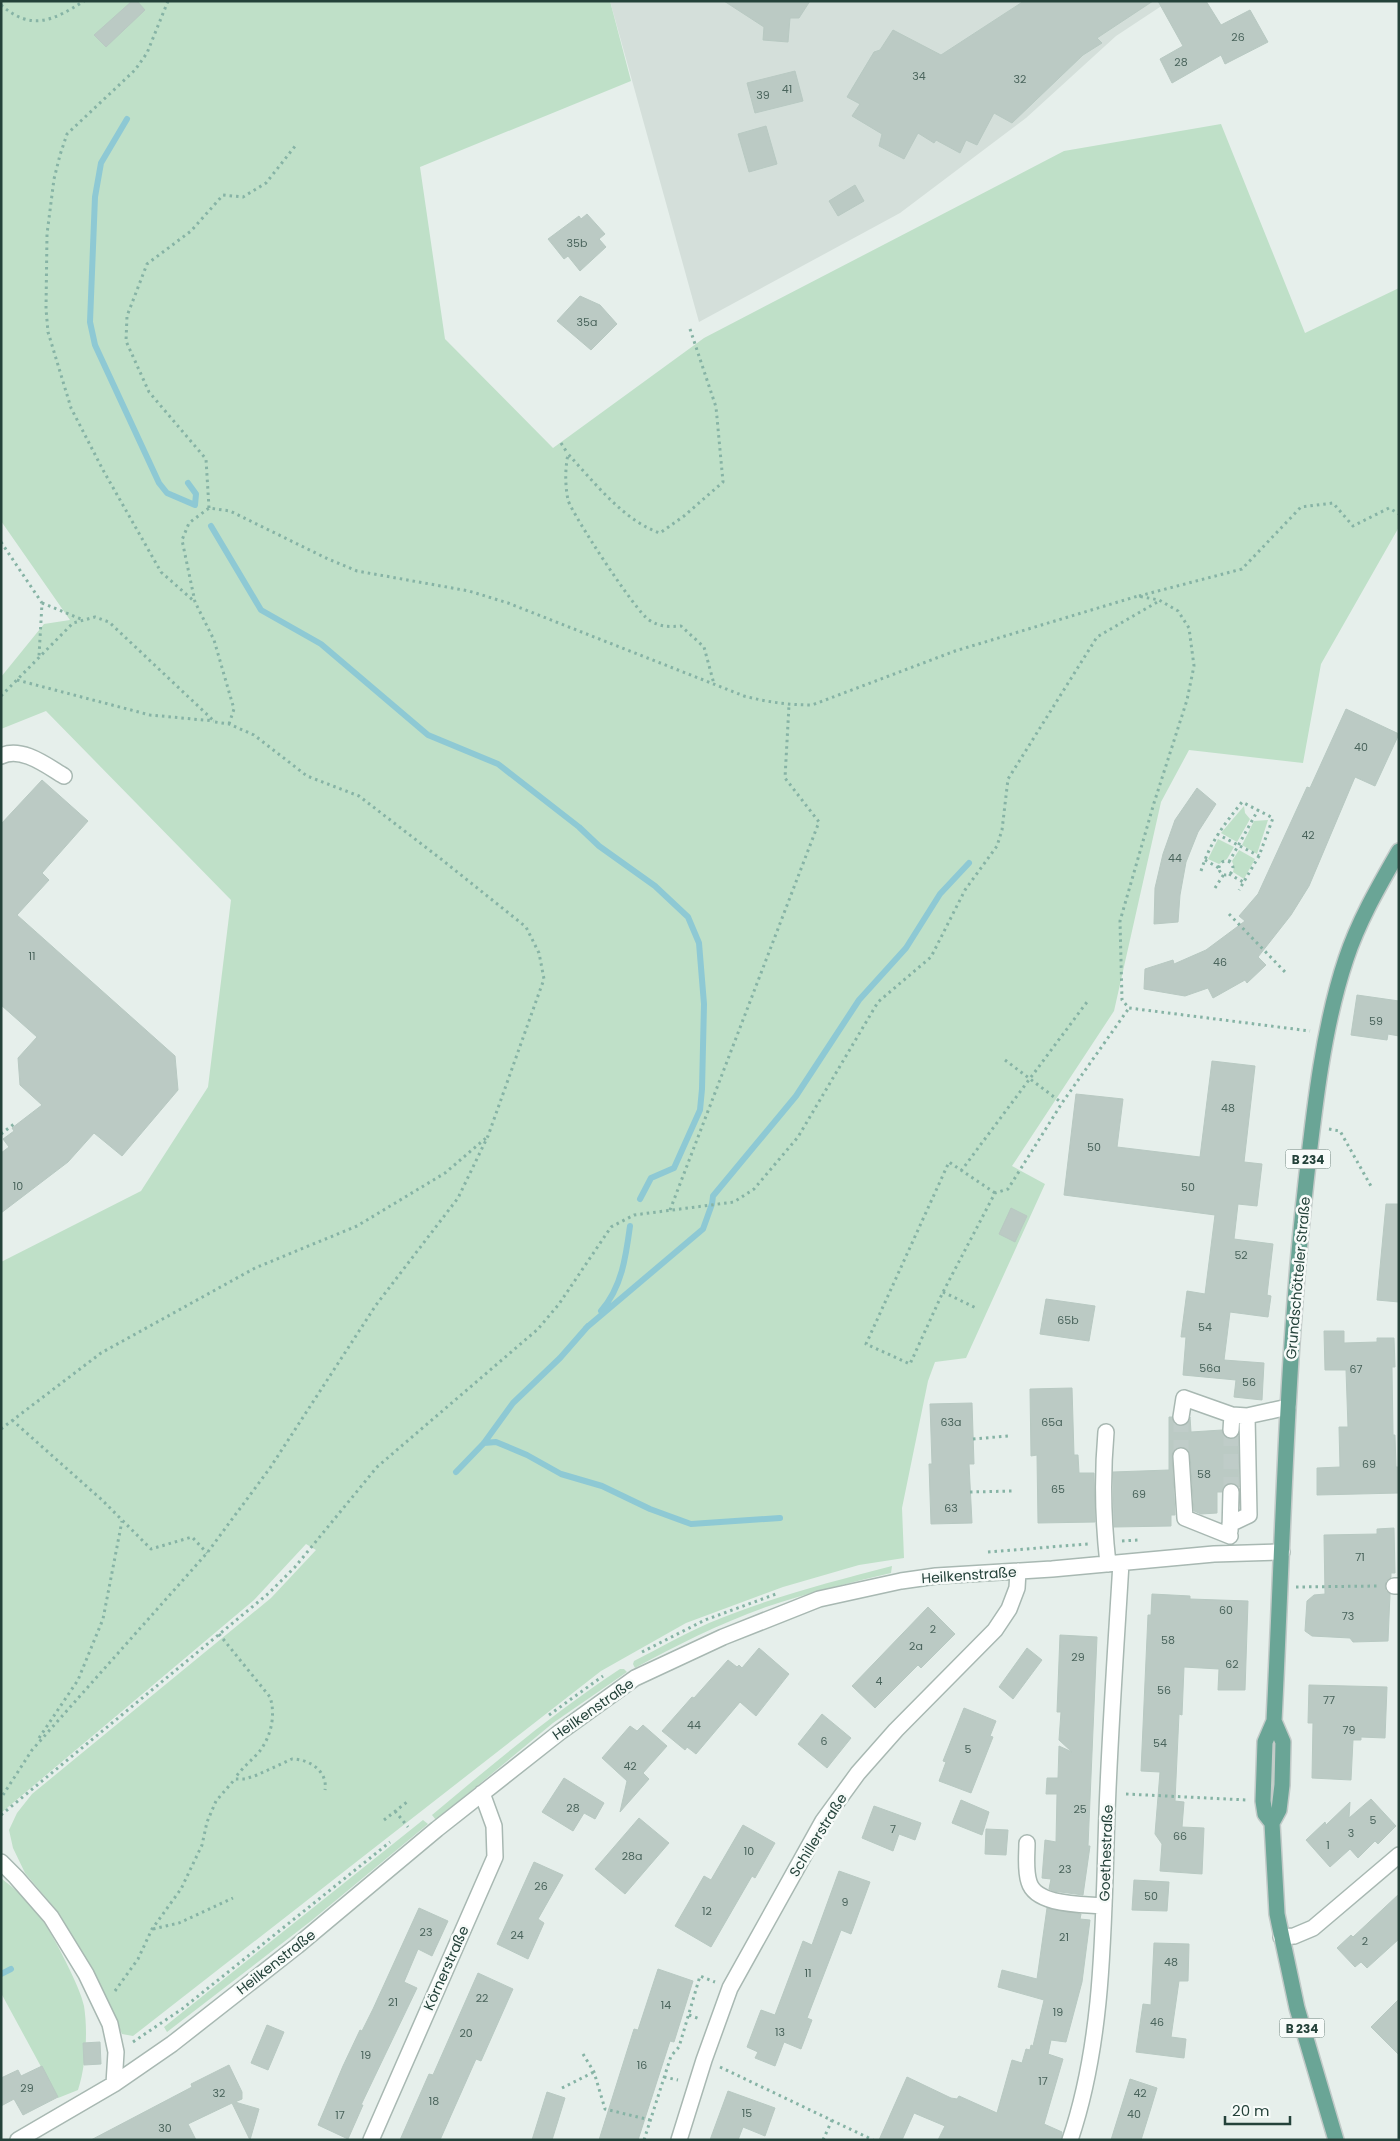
<svg xmlns="http://www.w3.org/2000/svg" width="1400" height="2141" font-family="Poppins,sans-serif">
	<style>
		.built { fill: #d4dfda }
		.green { fill: #bfe0c8 }
		.lines { fill: none; stroke-linecap: round; stroke-linejoin: round }
		.stream { stroke: #8ec9d4; stroke-width: 6 }
		.building { fill: #bbcac4; stroke: #b8c9c2 }
		.minor-tunnel { stroke: #bfccc8; stroke-width: 15; stroke-dasharray: 15 8; stroke-linecap: butt }
		.minor-casing { stroke: #a8b8b2; stroke-width: 18 }
		.major-casing { stroke: #c2cac8; stroke-width: 18 }
		.path { stroke: #86b3a5; stroke-width: 3; stroke-dasharray: 2.5 4; stroke-linecap: butt }
		.minor { stroke: #fff; stroke-width: 15 }
		.major { stroke: #6aa596; stroke-width: 15 }
		.labels { text-anchor: middle; dominant-baseline: central; stroke-width: 5; stroke-linejoin: round; paint-order: stroke }
		.number-label { font-size: 11px; fill: #4a645c }
		.shield { fill: #f7fbf9; stroke: #637a73; stroke-width: 1 }
		.shield-label { font-size: 12px; font-weight: bold; fill: #24423a }
		.street-label { font-size: 14px; fill: #24423a; stroke: #f7fbf9 }
	</style>
	<rect width="100%" height="100%" fill="#e6efeb"/>
	<path class="built" d="M610 1H1169L1116 36 1026 118 900 213 699 322Z"/>
	<path class="green" d="M1 1H610L631 81 420 167 445 339 553 448 704 338 1064 151 1221 124 1305 333 1399 288V527L1321 664 1303 763 1189 750 1161 802 1114 1011 1012 1166 1045 1184 966 1358 935 1362 928 1381 902 1508 904 1558 859 1565 783 1587 686 1623 601 1671 133 2036 122 2034 89 1966 58 1912 25 1873 13 1848 9 1830 17 1813 32 1794 271 1598 316 1550 306 1544 254 1600 1 1813V1262L141 1191 208 1087 231 900 46 711 1 729V677L44 624 70 620 1 521Z
		M1244 806 1245 813 1250 819 1237 842 1221 833Z
		M1268 820 1257 854 1242 845 1254 821Z
		M1218 839 1234 847 1227 859 1219 864 1208 859Z
		M1239 850 1255 859 1244 879 1233 872 1234 867 1232 861Z
		M892 1566 891 1573C849 1583 807 1593 766 1607 721 1623 677 1645 635 1668L633 1664 634 1661C659 1648 684 1634 709 1623 769 1598 830 1582 892 1566Z
		M620 1669H624L627 1672 553 1723 436 1820 432 1815C493 1764 553 1713 620 1669Z
		M1277 1736 1274 1807 1269 1811 1271 1738Z
		M423 1820 428 1824 311 1921 167 2032 164 2027Z
		M1 1878C12 1887 24 1896 33 1906 46 1921 81 1987 84 2006 88 2031 86 2066 78 2090L58 2098 1 1993Z"/>
	<g class="lines">
		<path class="stream" d="M127 119 101 163 95 197 90 322 95 345 159 483 167 493 195 505 196 494 188 483
			M211 526 261 610 321 644 428 735 498 764 579 827 599 846 655 886 688 917 699 943 704 1004 702 1089 700 1110 674 1168 651 1178 640 1199
			M601 1311C622 1287 626 1256 630 1226
			M586 1328 703 1229 712 1204 713 1196 796 1096 859 1000 906 948 940 894 969 863
			M484 1443 496 1442 527 1455 561 1474 602 1486 650 1509 691 1524 780 1518
			M456 1472 484 1443 513 1403 560 1358 588 1326
			M1 1974 11 1969"/>
	</g>
	<path class="building" d="M132 1H137L145 10 106 47 94 35Z
		M724 1H810L799 18H790L788 42 763 40 764 27Z
		M1024 1H1153L1097 38 1102 43 1083 55 1012 123 994 113 977 145 966 140 960 153 936 140 934 143 918 133 904 159 879 146 882 134 852 116 860 104 847 97 874 52 880 50 893 30 941 55Z
		M1158 1H1206L1221 25 1250 10 1268 42 1225 64 1221 55 1172 83 1160 59 1183 46Z
		M795 71 803 101 755 113 747 83Z
		M766 126 777 164 749 172 738 134Z
		M855 185 864 201 838 216 829 201Z
		M587 214 605 234 599 239 606 247 580 271 568 256 564 259 548 239 579 216 581 219Z
		M580 296 600 305 617 324 591 350 557 321Z
		M1346 709 1399 734 1375 786 1355 777 1309 886 1291 915 1258 957 1266 965 1247 983 1245 980 1213 998 1208 988 1185 996 1144 989 1145 969 1173 960 1174 964 1206 950 1245 921 1239 916 1258 894 1307 787 1310 788Z
		M42 780 88 821 42 873 49 880 17 915 175 1056 178 1090 122 1156 94 1133 68 1162 1 1213V1153L9 1147 3 1139 14 1131 12 1128 42 1105 20 1085 18 1058 37 1037 1 1005V824Z
		M1197 788 1216 804 1198 832 1186 862 1180 895 1178 922 1154 924 1155 888 1163 854 1175 820Z
		M1357 995 1399 1001V1036L1388 1034 1387 1040 1351 1035Z
		M1212 1061 1255 1066 1244 1162 1262 1164 1257 1206 1238 1204 1234 1239 1273 1244 1267 1295 1271 1296 1268 1317 1230 1312 1224 1360 1264 1363 1262 1400 1234 1397 1236 1380 1183 1375 1186 1337H1181L1187 1291 1205 1294 1215 1215 1064 1195 1076 1094 1123 1099 1117 1147 1200 1157Z
		M1386 1204H1399V1302L1377 1300Z
		M1011 1208 1027 1216 1015 1242 999 1234Z
		M1046 1299 1095 1306 1089 1341 1040 1334Z
		M1324 1331H1344V1343L1377 1342V1338H1394L1395 1367H1392L1393 1435H1395L1396 1467H1399V1493L1317 1495V1468L1340 1467 1339 1427H1348L1346 1370H1325Z
		M1072 1388 1074 1455H1078L1079 1473H1094L1095 1522 1038 1523 1037 1455 1031 1456 1030 1389Z
		M972 1403 974 1464H969L972 1523 931 1524 929 1464H932L930 1404Z
		M1169 1417H1172L1175 1424 1180 1426 1188 1423 1190 1417 1191 1432 1222 1430 1226 1438 1231 1439 1238 1436 1239 1487 1231 1483 1223 1487 1222 1492H1217V1513L1201 1514 1194 1511 1190 1455 1186 1448 1180 1447 1173 1451 1172 1456 1175 1515H1171V1526L1114 1527 1113 1472 1169 1470Z
		M1394 1528 1395 1573H1391V1577L1386 1581 1385 1586 1386 1591 1390 1594 1388 1641 1353 1642 1350 1638 1312 1636 1305 1631 1307 1601 1314 1595 1325 1594 1324 1535 1377 1534V1529Z
		M1152 1594 1190 1596V1599L1248 1601 1245 1690H1218L1219 1669 1184 1667 1182 1715 1179 1714 1175 1801 1184 1802 1182 1827 1204 1828 1202 1874 1160 1871 1162 1844 1155 1834 1160 1772 1141 1771 1148 1615H1151Z
		M928 1607 955 1634 921 1668 918 1665 875 1708 852 1686Z
		M1060 1635 1097 1637 1088 1846H1090L1083 1895 1053 1891 1049 1889 1051 1879 1042 1878 1045 1840 1056 1842 1057 1794H1046L1047 1778H1058L1059 1746 1072 1752 1059 1740 1061 1712H1057Z
		M759 1648 789 1674 756 1716 740 1702 696 1754 687 1747 685 1750 662 1731 692 1697 694 1698 728 1660 737 1667 739 1665 742 1668Z
		M1027 1648 1042 1660 1013 1699 999 1687Z
		M1309 1685 1387 1687 1385 1738 1361 1737V1740H1353L1351 1780 1312 1778 1313 1723H1308Z
		M964 1708 996 1721 990 1736 993 1737 971 1793 939 1781 946 1762 943 1761Z
		M822 1714 851 1738 827 1768 798 1744Z
		M643 1725 667 1746 643 1773 649 1779 620 1812 627 1781 602 1758 630 1726 637 1731Z
		M564 1778 604 1803 595 1819 584 1813 573 1831 542 1812Z
		M1371 1799 1396 1826 1378 1844 1375 1841 1358 1858 1350 1849 1330 1867 1306 1840 1325 1822 1326 1825 1350 1802 1349 1818Z
		M961 1800 989 1812 982 1835 952 1823Z
		M874 1806 921 1823 915 1840 899 1834 893 1851 862 1838Z
		M639 1818 669 1843 625 1894 595 1869Z
		M743 1825 775 1843 755 1878 752 1876 711 1947 675 1926 704 1876 711 1880Z
		M986 1829 1008 1830 1006 1855 985 1854Z
		M534 1862 563 1875 538 1919 544 1923 528 1959 497 1944Z
		M839 1871 870 1882 851 1934 841 1930 807 2018 812 2020 801 2049 784 2042 775 2066 755 2058 758 2052 747 2047 761 2010 775 2015 803 1941 812 1945Z
		M1134 1880 1169 1882 1167 1911 1132 1910Z
		M1399 1894V1939L1367 1968 1361 1962 1355 1967 1337 1948 1351 1935 1353 1937Z
		M419 1908 448 1921 432 1956 418 1949 404 1982 417 1988 361 2105H363L348 2139 318 2125 343 2066 360 2030 362 2031 373 2009Z
		M1047 1908 1081 1914 1080 1919 1090 1920 1082 1982 1066 2042 1051 2040 1048 2054 1063 2059 1044 2124 1062 2132 1061 2140H938L945 2126 914 2113 902 2140H879L907 2077 951 2098 957 2099 959 2096 997 2113 1012 2060 1022 2063 1026 2049 1030 2050 1031 2045 1033 2046 1044 2000 998 1987 1002 1970 1037 1979Z
		M1154 1943 1189 1944 1188 1981H1179L1171 2037 1186 2039 1184 2058 1136 2052 1143 2004 1151 2005Z
		M658 1969 693 1981 674 2042 670 2041 638 2140H599L634 2029 638 2030Z
		M478 1973 513 1989 481 2061 476 2059 440 2140H400L429 2074 433 2075Z
		M1399 1999V2055L1371 2027Z
		M267 2025 284 2032 268 2070 251 2063Z
		M100 2042 101 2064 84 2065 83 2043Z
		M229 2065 242 2092V2099L235 2102 259 2109 250 2140 232 2103 188 2124 196 2140H91L192 2087 191 2084Z
		M42 2066 58 2097 23 2115 14 2099 1 2106V2078L18 2070 21 2076Z
		M1130 2079 1157 2088 1151 2108 1141 2140H1111Z
		M728 2091 775 2108 765 2136 743 2127 738 2140H710Z
		M547 2092 565 2098 552 2140H532Z"/>
	<g class="lines">
		<path class="minor-tunnel" d="M1181 1417V1456
			M1231 1492V1430"/>
		<g class="minor-casing">
			<path id="minor" d="M1 756C22 746 47 766 64 776
				M1181 1417 1184 1398 1232 1415
				M1231 1430 1232 1415 1247 1416 1288 1407
				M1106 1432C1102 1477 1103 1520 1108 1564
				M1181 1456 1185 1518 1230 1536
				M1230 1524 1249 1515 1247 1416
				M1230 1531 1231 1492
				M1394 1586H1399
				M1027 1843C1027 1855 1025 1870 1029 1882 1036 1906 1083 1904 1104 1906
				M1 1862 16 1877 51 1917 86 1974 110 2024 116 2052 114 2084
				M1281 1937 1294 1936 1313 1928 1399 1855
				M18 2140 114 2084 172 2044 297 1946 437 1829 560 1732 635 1678 723 1637 819 1599 901 1581 936 1576 1052 1569 1214 1554 1282 1552
				M371 2140 495 1857 494 1826 482 1793
				M679 2140 704 2060 730 1988 823 1821 858 1773 896 1730 995 1630 1009 1609 1017 1588 1018 1571
				M1070 2140C1105 2037 1103 1921 1107 1813 1110 1730 1116 1646 1121 1563"/>
		</g>
		<g class="major-casing">
			<path id="major" d="M1274 1721 1283 1742 1282 1785 1279 1810 1272 1823 1277 1914 1297 2008 1336 2140
				M1272 1823 1265 1814 1263 1801 1265 1742 1274 1721C1283 1541 1286 1361 1306 1182 1314 1111 1323 1027 1346 959 1359 920 1379 886 1399 851"/>
		</g>
		<path class="path" d="M168 1 147 53 135 70 67 134 60 155 54 179 47 234 46 309 48 332 71 408 103 470 161 572 195 602
			M1 5C32 32 54 20 84 1
			M690 329 716 407 723 482 684 516 660 533C624 521 594 482 568 454 565 470 565 484 568 500 572 514 636 612 649 620 660 627 669 627 681 626L704 647 714 684
			M561 443 568 454
			M209 508 206 459 149 392 126 341 127 316 147 264 191 231 223 195 243 197 266 183 296 145
			M1 542 42 603 39 656
			M1139 596 1242 569 1301 507 1333 503 1353 526 1389 508 1399 514
			M42 603 81 619
			M17 680 150 715 214 721
			M1 696 73 623 95 617 109 622 215 722 229 724 254 735 307 776 359 796 441 859 526 927 539 953 544 979 488 1136 458 1198 376 1305 270 1468 207 1553 32 1750 1 1798
			M229 724 234 709 214 640 195 602 182 540 189 523 209 508 230 511 328 559 357 571 469 591 508 603 744 696C767 702 788 705 812 705L955 651 1138 596 1159 600 1178 611 1189 628 1194 666 1187 700 1154 803 1120 921 1122 1000 1129 1008 1310 1031
			M1217 834 1259 856
			M1205 860 1219 868
			M1219 868a7 7 0 1 1 14 0a7 7 0 1 1-14 0Z
			M1229 862 1258 810
			M1201 871C1210 842 1224 825 1242 802L1273 818 1259 856 1239 890
			M1229 874 1245 883
			M1215 888 1224 874
			M1229 914 1286 973
			M1005 1060 1062 1103
			M1329 1129 1340 1131 1372 1188
			M1 1134 14 1124 15 1126
			M961 1171 1087 1002
			M995 1193 949 1162 866 1344 910 1364 943 1292 995 1193 1008 1189 1062 1103 1129 1008
			M670 1210 819 822 785 778 789 705
			M943 1292 976 1308
			M12 1420 102 1500 151 1549 192 1537 207 1553
			M1 1429 101 1353 255 1268 357 1226 445 1173 486 1138
			M973 1439 1008 1436
			M970 1492 1013 1491
			M1122 1541 1138 1540
			M988 1552 1088 1544
			M1296 1587 1378 1586
			M219 1634 270 1697C276 1715 271 1737 259 1752 251 1761 242 1768 235 1778
			M642 1652 705 1620 776 1594
			M549 1715 603 1676
			M39 1738 78 1680 103 1619 122 1521
			M1126 1794 1247 1800
			M395 1811 408 1827
			M1 1815 269 1593 295 1567 377 1467 538 1329 559 1304 611 1227 634 1215 734 1202 754 1189 798 1137 878 1002 931 957 965 890 997 846 1002 830 1008 779 1097 637 1159 601
			M384 1820 407 1802
			M153 1929 179 1923 233 1898
			M115 1991 138 1959 152 1929 181 1889 202 1845 207 1822 216 1801 235 1779H245L257 1775 292 1759C309 1759 328 1771 325 1790
			M689 2015 700 2019
			M133 2042 182 2009 390 1842
			M583 2054 594 2072 605 2109 650 2120
			M720 2067 873 2140
			M664 2077 678 2080
			M562 2088 594 2072
			M644 2140 671 2056 679 2047 700 1976 715 1982
			M823 2140 832 2120"/>
		<use href="#minor" class="minor"/>
		<use href="#major" class="major"/>
	</g>
	<g class="labels">
		<g class="number-label">
			<text x="1238" y="37">26</text>
			<text x="1181" y="62">28</text>
			<text x="919" y="76">34</text>
			<text x="1020" y="79">32</text>
			<text x="787" y="89">41</text>
			<text x="763" y="95">39</text>
			<text x="577" y="243">35b</text>
			<text x="587" y="322">35a</text>
			<text x="1361" y="747">40</text>
			<text x="1308" y="835">42</text>
			<text x="1175" y="858">44</text>
			<text x="32" y="956">11</text>
			<text x="1220" y="962">46</text>
			<text x="1376" y="1021">59</text>
			<text x="1228" y="1108">48</text>
			<text x="1094" y="1147">50</text>
			<text x="18" y="1186">10</text>
			<text x="1188" y="1187">50</text>
			<text x="1241" y="1255">52</text>
			<text x="1068" y="1320">65b</text>
			<text x="1205" y="1327">54</text>
			<text x="1210" y="1368">56a</text>
			<text x="1356" y="1369">67</text>
			<text x="1249" y="1382">56</text>
			<text x="951" y="1422">63a</text>
			<text x="1052" y="1422">65a</text>
			<text x="1369" y="1464">69</text>
			<text x="1204" y="1474">58</text>
			<text x="1058" y="1489">65</text>
			<text x="1139" y="1494">69</text>
			<text x="951" y="1508">63</text>
			<text x="1360" y="1557">71</text>
			<text x="1226" y="1610">60</text>
			<text x="1348" y="1616">73</text>
			<text x="933" y="1629">2</text>
			<text x="1168" y="1640">58</text>
			<text x="916" y="1646">2a</text>
			<text x="1078" y="1657">29</text>
			<text x="1232" y="1664">62</text>
			<text x="879" y="1681">4</text>
			<text x="1164" y="1690">56</text>
			<text x="1329" y="1700">77</text>
			<text x="694" y="1725">44</text>
			<text x="1349" y="1730">79</text>
			<text x="824" y="1741">6</text>
			<text x="1160" y="1743">54</text>
			<text x="968" y="1749">5</text>
			<text x="630" y="1766">42</text>
			<text x="573" y="1808">28</text>
			<text x="1080" y="1809">25</text>
			<text x="1373" y="1820">5</text>
			<text x="893" y="1829">7</text>
			<text x="1351" y="1833">3</text>
			<text x="1180" y="1836">66</text>
			<text x="1328" y="1845">1</text>
			<text x="749" y="1851">10</text>
			<text x="632" y="1856">28a</text>
			<text x="1065" y="1869">23</text>
			<text x="541" y="1886">26</text>
			<text x="1151" y="1896">50</text>
			<text x="845" y="1902">9</text>
			<text x="707" y="1911">12</text>
			<text x="426" y="1932">23</text>
			<text x="517" y="1935">24</text>
			<text x="1064" y="1937">21</text>
			<text x="1365" y="1941">2</text>
			<text x="1171" y="1962">48</text>
			<text x="808" y="1973">11</text>
			<text x="482" y="1998">22</text>
			<text x="393" y="2002">21</text>
			<text x="666" y="2005">14</text>
			<text x="1058" y="2012">19</text>
			<text x="1157" y="2022">46</text>
			<text x="780" y="2032">13</text>
			<text x="466" y="2033">20</text>
			<text x="366" y="2055">19</text>
			<text x="642" y="2065">16</text>
			<text x="1043" y="2081">17</text>
			<text x="27" y="2088">29</text>
			<text x="219" y="2093">32</text>
			<text x="1140" y="2093">42</text>
			<text x="434" y="2101">18</text>
			<text x="747" y="2113">15</text>
			<text x="1134" y="2114">40</text>
			<text x="340" y="2115">17</text>
			<text x="165" y="2128">30</text>
		</g>
		<g class="shield">
			<rect x="1285.5" y="1149.5" width="45" height="19" rx="4"/>
			<rect x="1279.5" y="2018.5" width="45" height="19" rx="4"/>
		</g>
		<g class="shield-label">
			<text x="1308" y="1159">B 234</text>
			<text x="1302" y="2028">B 234</text>
		</g>
		<g class="street-label">
			<text transform="translate(1298 1278) rotate(-85)">Grundschötteler Straße</text>
			<text transform="translate(969 1575) rotate(-4)">Heilkenstraße</text>
			<text transform="translate(593 1709) rotate(-35)">Heilkenstraße</text>
			<text transform="translate(818 1835) rotate(-58)">Schillerstraße</text>
			<text transform="translate(1106 1853) rotate(-88)">Goethestraße</text>
			<text transform="translate(276 1962) rotate(-38)">Heilkenstraße</text>
			<text transform="translate(446 1968) rotate(-66)">Körnerstraße</text>
		</g>
	</g>
	<rect width="1400" height="2141" fill="none" stroke="#24423a" stroke-width="5"/>
	<path d="M1225 2116v8h65v-8" fill="none" stroke="#24423a" stroke-width="2.5"/>
	<text x="1232" y="2116" font-size="15" fill="#24423a" stroke="#f7fbf9" stroke-width="4" paint-order="stroke">20 m</text>
</svg>
